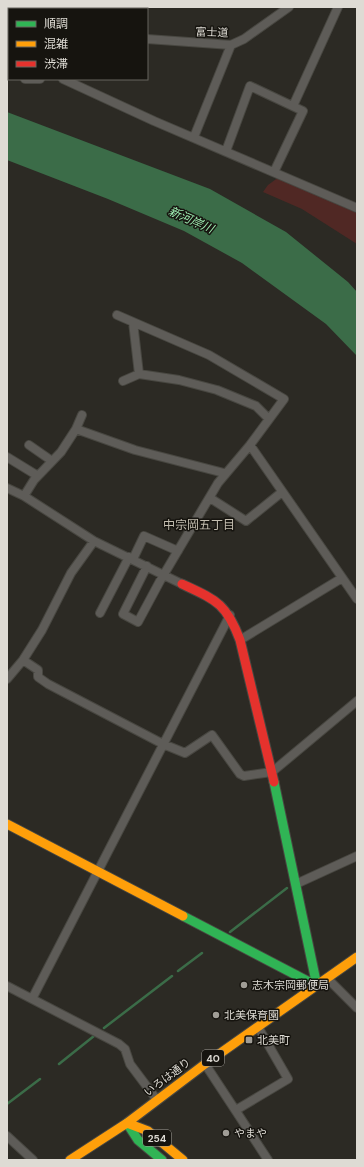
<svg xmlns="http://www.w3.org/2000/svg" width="364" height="1167" font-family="'DM Sans','Noto Sans JP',sans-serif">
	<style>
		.green { fill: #502824 }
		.water { fill: #3b6c48 }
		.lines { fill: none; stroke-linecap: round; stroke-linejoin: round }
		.stream { stroke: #3b6c48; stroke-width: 2.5 }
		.street-casing { stroke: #484741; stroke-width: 10 }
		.fast-casing { stroke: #484741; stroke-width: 11 }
		.slow-casing { stroke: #484741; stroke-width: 11 }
		.jam-casing { stroke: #484741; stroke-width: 11 }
		.street { stroke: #5e5c58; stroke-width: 8 }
		.fast { stroke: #30b455; stroke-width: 9 }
		.slow { stroke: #ff9f0a; stroke-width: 9 }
		.jam { stroke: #e5322d; stroke-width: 9 }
		.poi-dot { fill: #a09d96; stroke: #16140f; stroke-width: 1.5 }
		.labels { text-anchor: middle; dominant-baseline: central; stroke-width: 3; stroke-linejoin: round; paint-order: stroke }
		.shield { fill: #16140f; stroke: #a29f99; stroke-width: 1 }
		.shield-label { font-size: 10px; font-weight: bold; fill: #dedbd4 }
		.street-label { font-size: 11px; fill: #dedbd4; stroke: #16140f }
		.poi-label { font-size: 11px; fill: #dedbd4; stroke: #16140f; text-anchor: start }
		.water-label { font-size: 12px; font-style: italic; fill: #9eedb2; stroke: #16140f }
		.neighbourhood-label { font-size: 12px; fill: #c4beb0; stroke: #16140f }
	</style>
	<rect width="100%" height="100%" fill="#2c2a24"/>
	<path class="green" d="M279 177 357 213V244L302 209 263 192 268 185Z"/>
	<path class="water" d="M7 112 210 189 286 232 348 282 357 292V356L326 324 242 263 184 231 108 199 7 160Z"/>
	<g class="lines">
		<path class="stream" d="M230 932 287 888
			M178 971 202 953
			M104 1028 172 976
			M59 1064 94 1036
			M7 1104 40 1079"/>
		<g class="street-casing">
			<path id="street" d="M64 9 66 7
				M147 39 231 45 244 39 289 7
				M7 68H9
				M25 79H40
				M63 79 154 121 357 208
				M293 106 338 7
				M194 137 231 45
				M226 151 250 86 303 111 274 172
				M117 315 209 355 284 399 250 445 218 483 160 581 138 622 123 614 147 566
				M133 322 139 374
				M123 381 139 374 179 380 217 390 256 406 269 419
				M76 429 82 415
				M29 445 52 461
				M250 445 357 599
				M7 457 38 476
				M7 488 24 496 94 541 182 584
				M24 496 34 480 61 452 76 429 135 450 224 473
				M210 498 246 521 282 492
				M133 559 144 536 178 551
				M100 613 129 557
				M240 640 342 578
				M23 660 38 670V677L48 684 163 744 185 753 212 735 240 774 244 776 272 772 357 701
				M7 679 23 660 42 630 71 573 94 541
				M296 884 357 856
				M327 978 357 1008
				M7 986 119 1044 125 1049 130 1064 157 1100
				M32 999 230 615
				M205 1064 268 1160
				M236 1110 288 1079 258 1027
				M7 1136 33 1160"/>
		</g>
		<g class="fast-casing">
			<path id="fast" d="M274 782 317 986
				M183 916 317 986
				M127 1123 138 1140 162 1160"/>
		</g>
		<g class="slow-casing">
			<path id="slow" d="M7 824 183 916
				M127 1123 148 1131 183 1160
				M70 1160 127 1123 205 1064 357 957"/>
		</g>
		<g class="jam-casing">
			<path id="jam" d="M182 584C216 600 226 603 240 640L274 782"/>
		</g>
		<use href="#street" class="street"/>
		<use href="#fast" class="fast"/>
		<use href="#slow" class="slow"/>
		<use href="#jam" class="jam"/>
	</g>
	<g class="poi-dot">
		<circle cx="244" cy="985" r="4"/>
		<circle cx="216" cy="1015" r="4"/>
		<rect x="245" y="1036" width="8" height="8" rx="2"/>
		<circle cx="226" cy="1133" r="4"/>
	</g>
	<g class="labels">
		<g class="shield">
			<rect x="202" y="1050" width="22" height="16" rx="3"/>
			<rect x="143" y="1130" width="28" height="16" rx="3"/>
		</g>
		<g class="shield-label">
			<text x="213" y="1058">40</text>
			<text x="157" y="1138">254</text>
		</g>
		<g class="street-label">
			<text transform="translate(212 32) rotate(2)">富士道</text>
			<text transform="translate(167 1077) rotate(-37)">いろは通り</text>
		</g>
		<g class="poi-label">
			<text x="252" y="985">志木宗岡郵便局</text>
			<text x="224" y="1015">北美保育園</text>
			<text x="257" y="1040">北美町</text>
			<text x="234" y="1133">やまや</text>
		</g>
		<g class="water-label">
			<text transform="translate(191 220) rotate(24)">新河岸川</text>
		</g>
		<g class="neighbourhood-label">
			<text x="199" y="525">中宗岡五丁目</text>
		</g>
	</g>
	<rect width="364" height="1167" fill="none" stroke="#dedbd4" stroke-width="16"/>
	<rect x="8" y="8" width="140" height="72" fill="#16140f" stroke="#66645e"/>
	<rect x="16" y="21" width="20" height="6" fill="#30b455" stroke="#66645e"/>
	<text x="44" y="28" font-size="12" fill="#dedbd4">順調</text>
	<rect x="16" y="41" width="20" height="6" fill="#ff9f0a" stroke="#66645e"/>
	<text x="44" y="48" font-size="12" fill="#dedbd4">混雑</text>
	<rect x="16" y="61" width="20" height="6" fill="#e5322d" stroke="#66645e"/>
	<text x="44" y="68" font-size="12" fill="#dedbd4">渋滞</text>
</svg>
